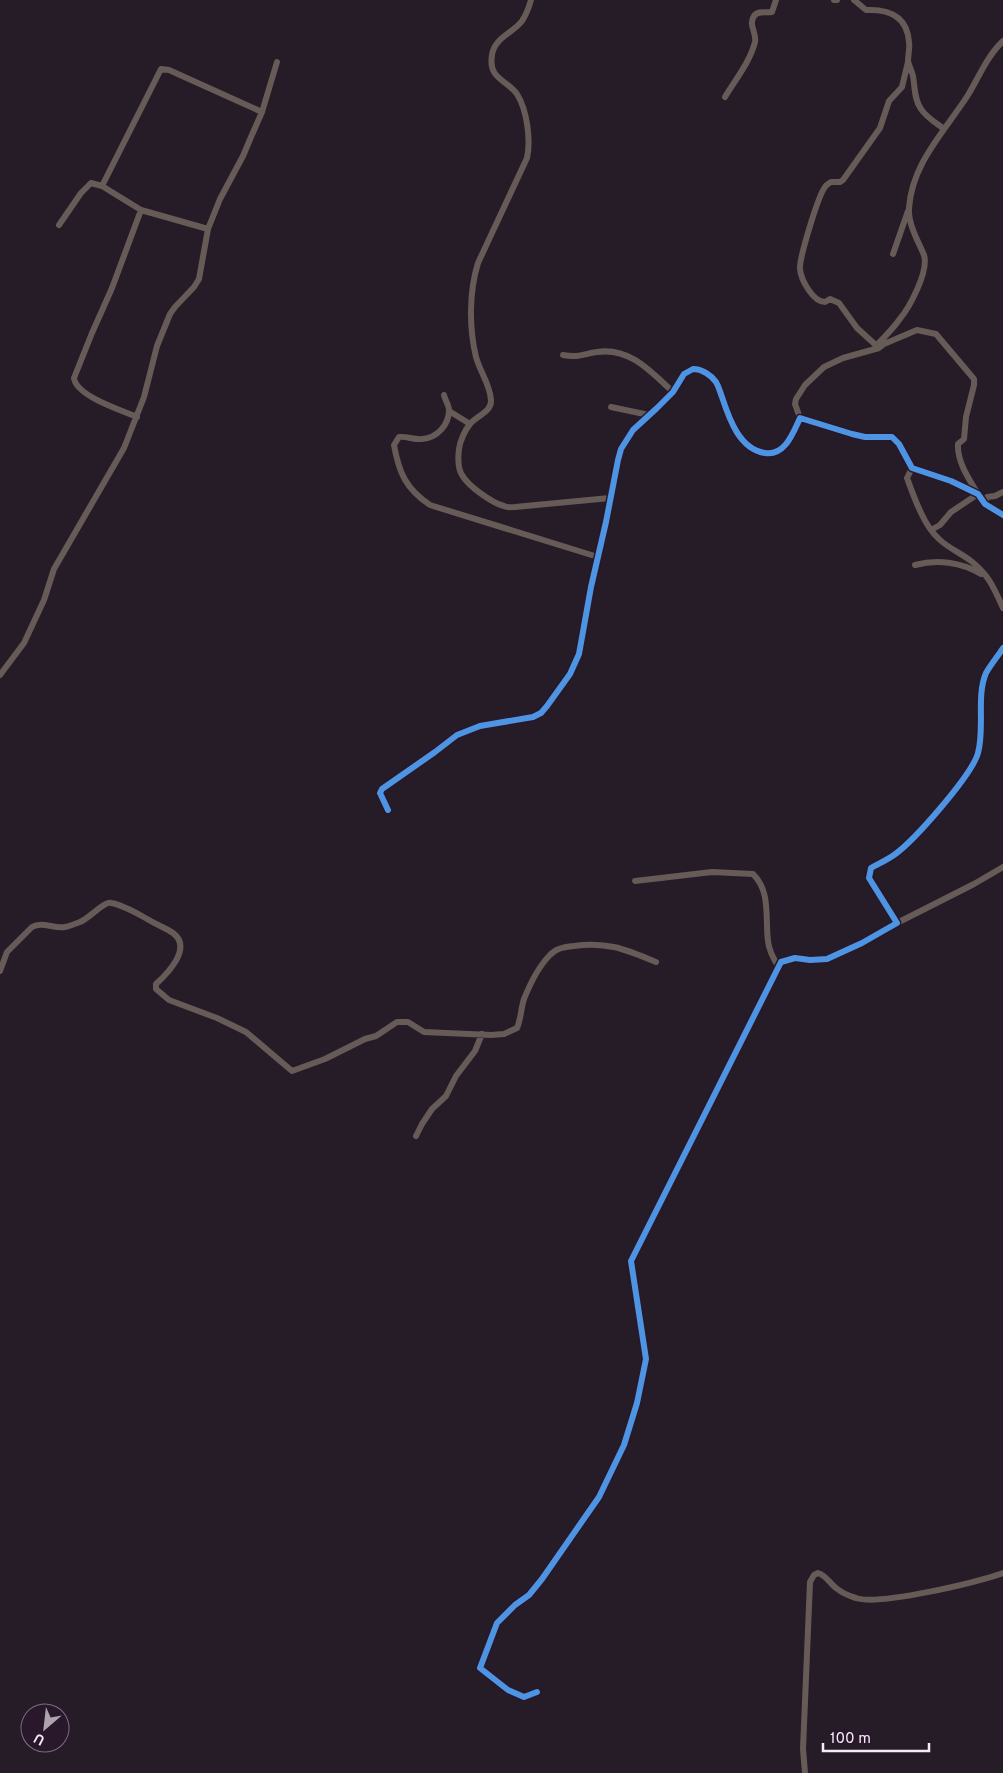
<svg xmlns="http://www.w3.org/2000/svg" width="1003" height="1773" font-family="Overpass,sans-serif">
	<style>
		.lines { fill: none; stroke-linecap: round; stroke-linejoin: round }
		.street { stroke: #675b57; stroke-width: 6 }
		.cycleway-casing { stroke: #29182b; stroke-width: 9 }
		.cycleway { stroke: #4d94e3; stroke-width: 6 }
	</style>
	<rect width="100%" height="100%" fill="#261c27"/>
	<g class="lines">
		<path class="street" d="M531 0C529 7 526 15 522 21 513 33 494 38 492 55 488 79 506 79 517 94 527 110 531 140 527 158L478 263C469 292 469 328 476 357 480 372 490 384 491 400 492 412 476 416 470 424 465 430 460 441 459 449 458 457 457 467 462 475 468 486 492 503 504 506 507 508 511 507 515 507L610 498
			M834 0H837
			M854 0 866 10C889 9 907 16 909 42 910 48 908 55 908 61 909 66 912 71 913 76 915 87 914 99 921 109 926 117 936 123 944 129
			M725 97C735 80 750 62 755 42 757 33 748 25 754 16 758 10 766 13 772 12L776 0
			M102 186 161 69 169 70 262 112
			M59 225 81 193 91 183 102 186 141 210 208 229
			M893 254 908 211
			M876 346C884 337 893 329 899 320 910 307 929 271 924 255 918 241 908 224 909 208 912 163 945 131 968 95 979 77 987 56 1003 41
			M879 348 857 328 839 303 830 299 825 302C813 302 801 280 800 269 799 259 818 196 825 187 827 184 828 184 831 182H840L843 180 880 128 889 101 902 87 908 62
			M563 355C579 358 583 354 597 352 630 347 651 372 673 392
			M444 395C445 400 449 405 449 410 449 425 437 438 422 439 414 440 407 436 399 437L394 445C399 473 406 489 430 505L598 557
			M611 407 649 415
			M449 411 470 424
			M137 417C121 410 76 396 74 378L92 333 112 288 141 210
			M800 418 795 404 796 399 805 385 824 367 843 358 879 348 884 344 917 330 936 334 974 379V385L966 417 964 439 958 444C957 462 969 479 978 494L951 512 940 525 931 530
			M912 468 907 478C914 497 924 526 939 539 948 548 961 553 971 561 989 575 994 588 1003 608
			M985 504 987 497 995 496 1003 492
			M915 565C937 559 961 562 981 574
			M0 675 24 643 44 600 54 569 124 448 144 397 157 346 170 314 175 307 194 287 199 279 208 229 220 199 243 156 251 137 262 112 277 62
			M388 810 380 793 382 789 435 752 457 735 480 726 533 717 541 713 547 706 570 674 579 654 591 587 606 522 618 460 621 449 633 430 657 408 673 392 684 374 693 369C702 369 711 375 716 382 719 387 720 392 722 397 729 418 739 449 765 453 785 456 793 433 800 418L852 434 865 437H892L899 444 912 468 951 481 978 494 985 504 1003 515
			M635 881 712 872 753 874C771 891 765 918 768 941 769 951 773 958 778 966
			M897 923 974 884 1003 867
			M0 971 7 952 32 927C42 921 54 929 65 927 70 926 75 924 80 922 90 918 104 901 111 903 124 905 138 914 149 920 157 925 166 928 173 933 193 948 167 974 156 984V989L169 1000 217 1018 246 1032 292 1071 325 1059 365 1039 376 1036 397 1022H408L424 1032 491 1035 504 1034 517 1028C521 1019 521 1008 524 999 530 984 539 966 550 955 556 948 565 947 574 946 607 941 627 950 656 962
			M416 1136 422 1124 432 1109 446 1096 456 1076 475 1051 482 1034
			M537 1692 524 1697 508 1690 480 1668 497 1623 515 1605 529 1595 542 1579 599 1497 624 1445 637 1403 646 1359 631 1261 781 962 795 958 810 960 827 959 862 943 897 923 869 878 871 868C878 864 887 860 894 855 914 841 972 775 978 753 985 728 976 696 986 673 991 664 998 656 1003 648
			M805 1773 803 1749 810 1582 814 1575 818 1573C827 1576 829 1583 836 1588 841 1592 849 1596 856 1598 880 1606 977 1582 1003 1573"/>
		<g class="cycleway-casing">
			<path id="cycleway" d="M388 810 380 793 382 789 435 752 457 735 480 726 533 717 541 713 547 706 570 674 579 654 591 587 606 522 618 460 621 449 633 430 657 408 673 392 684 374 693 369C702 369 711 375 716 382 719 387 720 392 722 397 729 418 739 449 765 453 785 456 793 433 800 418L852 434 865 437H892L899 444 912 468 951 481 978 494 985 504 1003 515
				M537 1692 524 1697 508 1690 480 1668 497 1623 515 1605 529 1595 542 1579 599 1497 624 1445 637 1403 646 1359 631 1261 781 962 795 958 810 960 827 959 862 943 897 923 869 878 871 868C878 864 887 860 894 855 914 841 972 775 978 753 985 728 976 696 986 673 991 664 998 656 1003 648"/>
		</g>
		<use href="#cycleway" class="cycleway"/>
	</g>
	<g transform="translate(45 1728) rotate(208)"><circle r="24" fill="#29182b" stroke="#7b6c7d"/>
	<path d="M0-4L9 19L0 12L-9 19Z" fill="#aea3af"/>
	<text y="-8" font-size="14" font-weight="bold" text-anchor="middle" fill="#f7ebf8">U</text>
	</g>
	<path d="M823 1743v8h106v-8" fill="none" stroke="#f7ebf8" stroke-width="2.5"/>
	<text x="830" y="1743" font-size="15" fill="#f7ebf8" stroke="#29182b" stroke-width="4" paint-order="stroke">100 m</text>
</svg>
